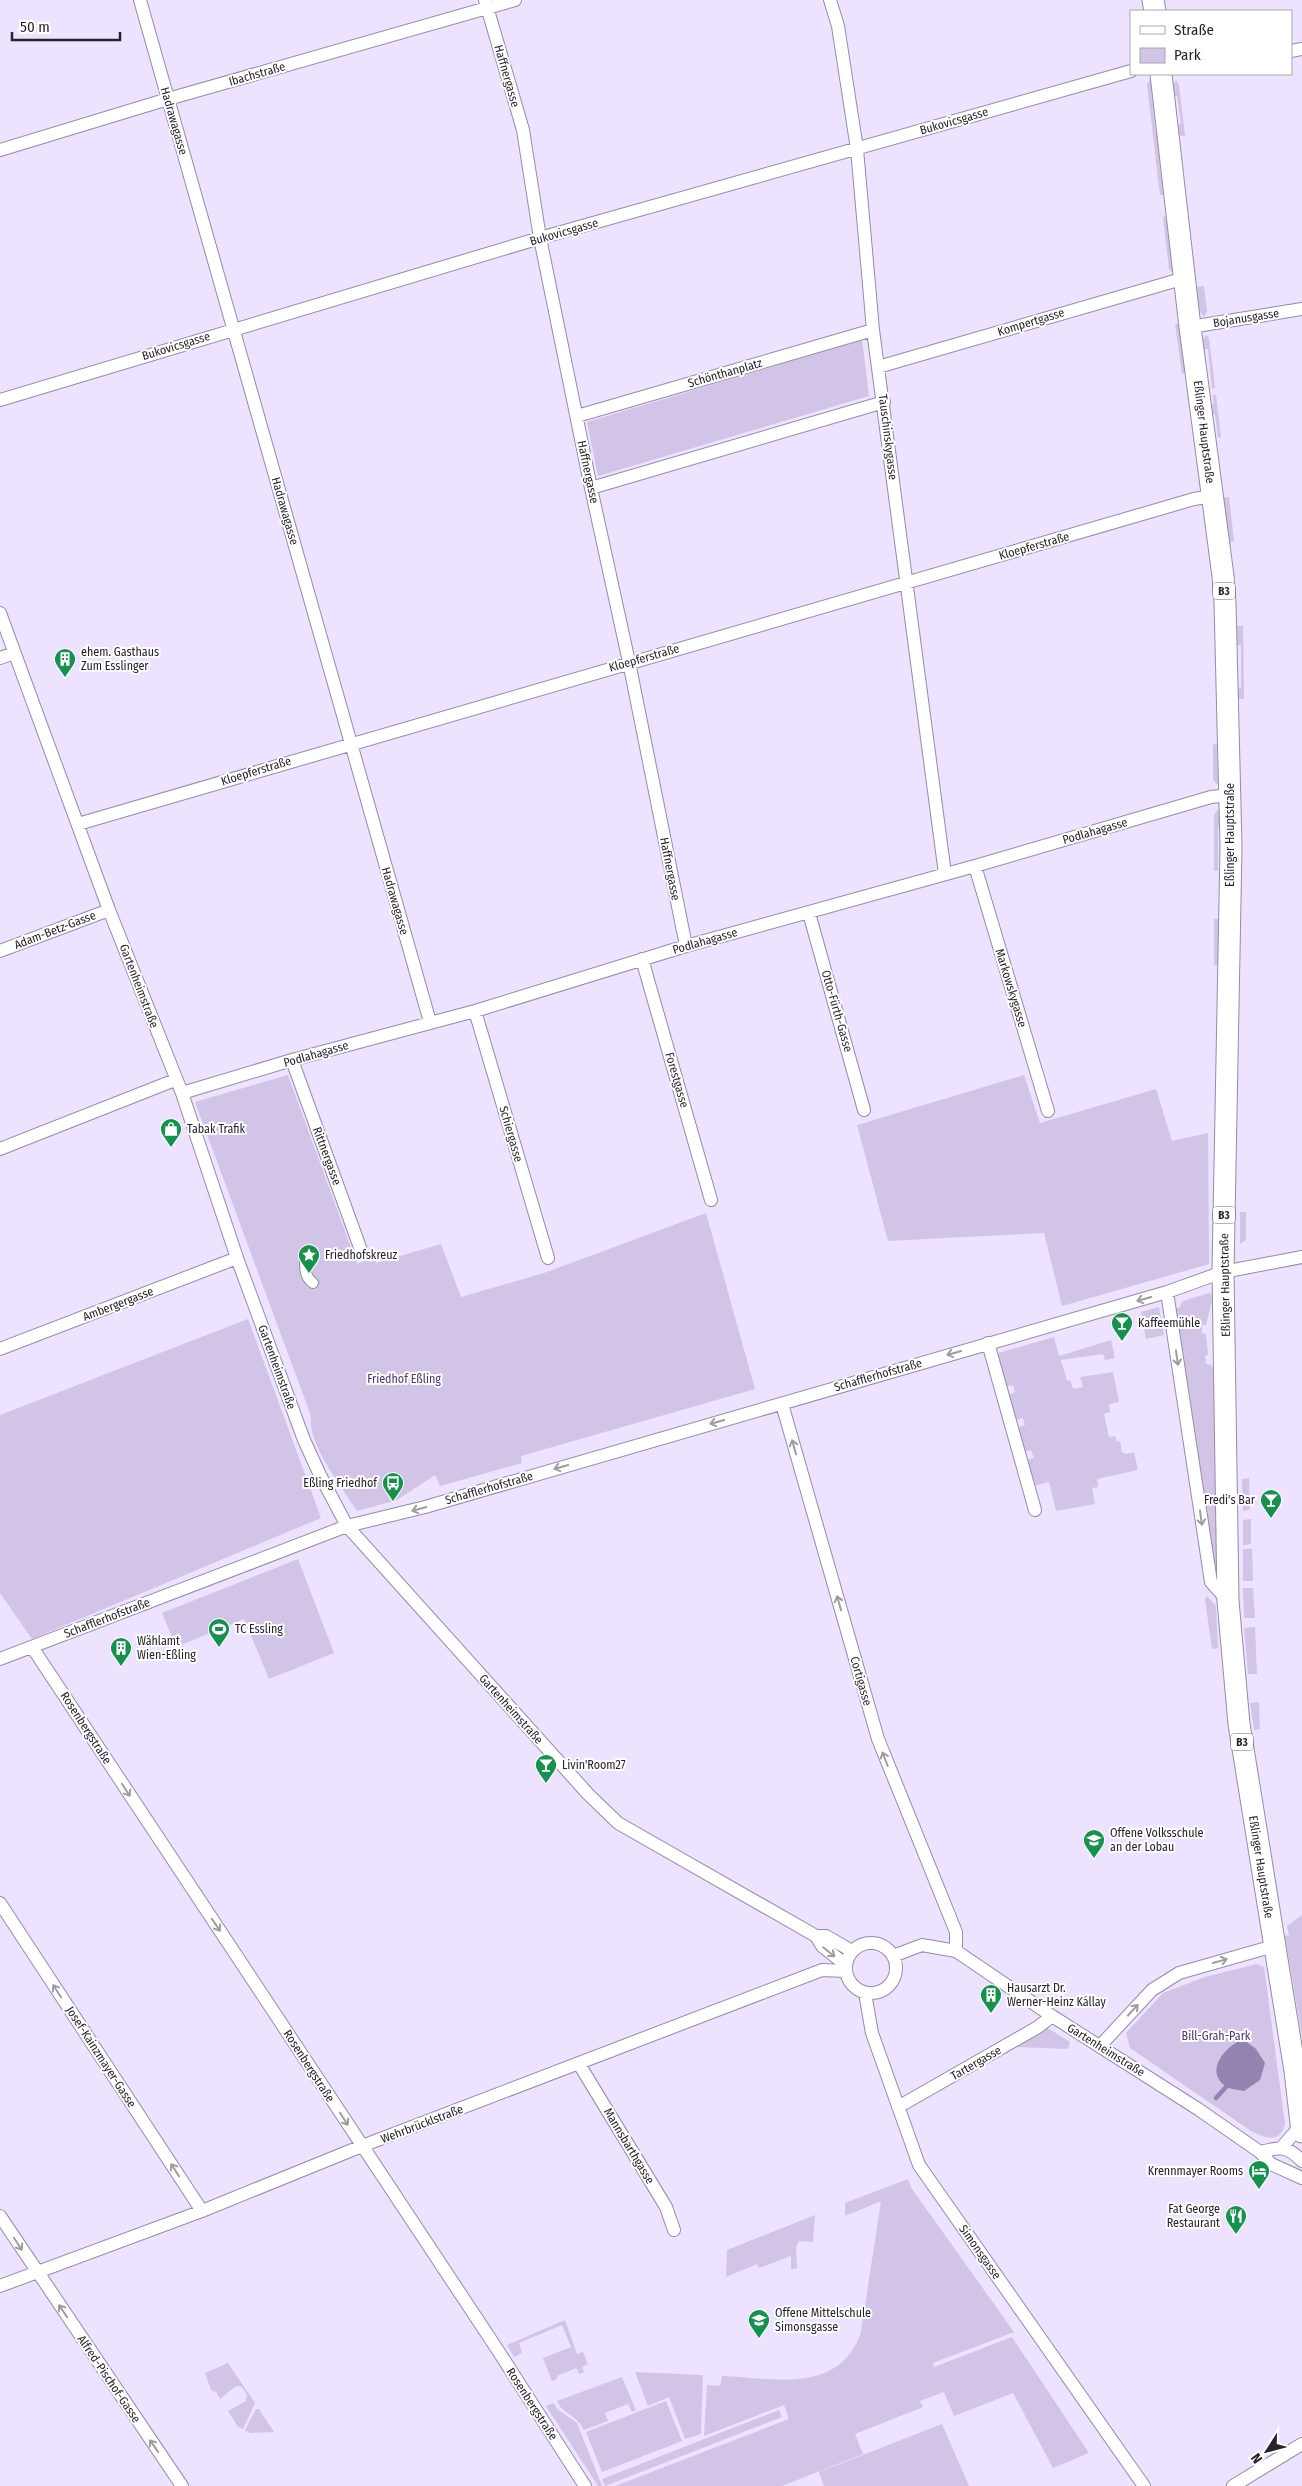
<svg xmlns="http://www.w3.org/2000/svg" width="1302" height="2486" font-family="'Fira Sans Condensed',sans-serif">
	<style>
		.green { fill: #d1c4e6 }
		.water { fill: #9482b0 }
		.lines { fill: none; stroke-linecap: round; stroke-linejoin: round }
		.stream { stroke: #9482b0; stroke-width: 4.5 }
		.pedestrian-casing { stroke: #958ba5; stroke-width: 12 }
		.minor-casing { stroke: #958ba5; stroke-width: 14 }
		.primary-casing { stroke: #958ba5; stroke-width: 23 }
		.pedestrian { stroke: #fff; stroke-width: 10 }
		.minor { stroke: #fff; stroke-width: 12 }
		.primary { stroke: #fff; stroke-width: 21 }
		.oneway { stroke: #9e9ca0 }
		.labels { text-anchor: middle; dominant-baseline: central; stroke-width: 4; stroke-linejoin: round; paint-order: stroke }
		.shield { fill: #fff; stroke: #68656c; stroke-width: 1 }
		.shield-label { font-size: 11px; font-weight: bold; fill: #27232d }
		.street-label { font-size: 12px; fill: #27232d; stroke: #fff }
		.poi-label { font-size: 12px; fill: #27232d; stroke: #fff; text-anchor: start }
		.park-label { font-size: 12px; fill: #503670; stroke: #fff }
	</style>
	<rect width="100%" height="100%" fill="#ede2ff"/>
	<path class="green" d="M1150 79 1157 97H1152L1156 134H1161L1162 144 1158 145 1161 177H1166L1168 187 1163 188 1164 195H1160L1147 85Z
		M1176 80 1179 85 1185 136 1177 135 1176 125 1181 124 1177 96H1173L1172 88Z
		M1166 216 1167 220H1171L1168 231 1174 274 1169 269 1163 217Z
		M1204 286 1207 311 1204 317 1198 309 1195 287Z
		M1175 324H1179L1185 369V373L1182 374Z
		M1206 335 1209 338 1215 388 1212 389 1208 349H1203L1202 341Z
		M862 340 869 396 598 476 587 422Z
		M1213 395H1216L1221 437 1218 438 1215 414 1211 415 1210 404H1214Z
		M1229 497 1234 541 1230 542 1221 498Z
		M1235 626H1243L1244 699H1237V689L1241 688V645H1236Z
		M1213 744 1217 745V766H1222L1220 780 1217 784 1213 780Z
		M1218 809 1222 826H1218V871H1214V815Z
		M1214 919H1218L1219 965H1214Z
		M288 1075 357 1264 368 1259 370 1262 375 1260 376 1263 441 1244 461 1297 544 1273 706 1213 755 1389 521 1456 522 1463 440 1486 435 1475 397 1500 357 1511C342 1487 307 1444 311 1416L195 1102Z
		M1024 1075 1040 1123 1156 1089 1172 1141 1208 1133 1209 1264 1062 1306 1044 1233 888 1241 857 1125Z
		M1240 1212H1246V1240L1240 1244Z
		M1209 1293 1213 1296 1206 1325H1202V1333L1206 1334 1208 1355 1205 1356 1206 1364 1211 1365 1218 1378 1221 1579 1215 1581 1176 1308H1179L1183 1301Z
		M1159 1307 1164 1335 1146 1339 1141 1312Z
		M248 1319 321 1518 32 1639 0 1593V1415Z
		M1054 1337 1059 1356 1111 1340 1115 1358 1105 1360 1103 1354 1061 1360 1067 1381 1070 1380 1073 1389 1083 1387 1080 1377 1113 1372 1119 1402 1109 1404 1110 1412 1104 1414 1109 1437 1115 1436 1117 1442 1120 1441 1122 1452 1126 1454 1134 1452 1138 1470 1097 1479 1098 1487 1092 1488 1095 1504 1056 1511 1049 1482 1034 1486 1026 1460 1034 1458 1031 1450 1024 1452 1017 1428 1025 1425 1023 1418 1015 1420 1007 1396 1015 1392 1013 1385 1005 1387 995 1354Z
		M1249 1478 1250 1509 1243 1511 1242 1479Z
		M1251 1519V1544L1243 1545V1520Z
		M1243 1549H1252L1253 1581H1243Z
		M298 1559 334 1653 269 1679 244 1619 176 1647 162 1613Z
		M1243 1588H1253L1255 1618H1244Z
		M1207 1596 1216 1606 1218 1648 1212 1649 1205 1599Z
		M1255 1627 1257 1674H1248L1244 1628Z
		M1259 1702 1260 1729 1254 1730 1250 1703Z
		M1302 1915V2037L1285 1936 1289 1935 1287 1926Z
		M1257 1964 1264 1967 1285 2124C1280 2144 1265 2138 1251 2131L1130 2048 1126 2033 1163 1993 1205 1977Z
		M1046 2027 1070 2042 1068 2049 1017 2047V2044Z
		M908 2179 912 2189 1014 2332 933 2363 934 2367 1012 2337 1089 2453 1053 2468 1013 2393 954 2416 944 2392 920 2401 923 2407 855 2434 863 2454 782 2486H615L789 2419 784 2405 704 2436 707 2385 720 2386 722 2376C773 2378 840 2395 861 2332L881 2201 845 2216V2203Z
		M815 2215 813 2242 799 2241 796 2247 797 2268 791 2270V2256L759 2268 757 2264 726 2277 727 2250Z
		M565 2320 577 2354 583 2352 588 2364 582 2367 584 2372 579 2374 576 2368 557 2376V2379L552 2381 543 2358 571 2347 562 2325 519 2343 522 2353 514 2357 507 2345Z
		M228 2363 255 2403 243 2429 238 2427 228 2411 246 2401 247 2395 242 2387 236 2386 220 2399 216 2392 211 2390 205 2373Z
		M635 2372 703 2375 701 2434 685 2439 669 2397 648 2406Z
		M622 2377 636 2410 632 2412 628 2404 605 2413 608 2421 584 2430C576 2414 562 2414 557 2401Z
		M666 2401 682 2441 602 2472 586 2432Z
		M554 2403 557 2409 577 2423 602 2486H598L546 2406Z
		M256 2409H259L274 2432 250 2433 245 2430Z
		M779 2410 782 2417 605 2486 602 2479Z
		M942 2424 969 2486H824L819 2472Z"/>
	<path class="water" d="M1243 2039 1256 2049 1265 2063 1260 2080 1244 2091C1239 2090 1229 2089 1225 2086 1204 2070 1226 2046 1243 2039Z"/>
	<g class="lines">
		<path class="stream" d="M1216 2098 1226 2087"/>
		<g class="pedestrian-casing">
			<path id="pedestrian" d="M305 1260C305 1270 305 1277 313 1283"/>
		</g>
		<g class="minor-casing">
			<path id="minor" d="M140 0 430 1022
				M485 0 523 130 540 238 591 488 629 662 686 946
				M830 0 838 26 857 149 873 330 945 874
				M1291 51 1302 49
				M0 150 168 99 515 0
				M1190 327 1302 309
				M878 367 1185 278
				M0 400 540 238 1131 71
				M577 416 873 330
				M591 488 884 402
				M0 613 109 910 182 1093 237 1258 304 1440 320 1475 347 1526 588 1794 618 1823 816 1936 822 1946 846 1965
				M0 658 14 653
				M78 824 1194 499 1212 496
				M975 866 1048 1111
				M809 913 864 1110
				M0 951 109 910
				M642 959 711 1200
				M475 1011 548 1258
				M292 1060 362 1253
				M182 1093 292 1060 475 1011 686 946 975 866 1211 797 1230 795
				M0 1149 175 1080
				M1167 1292 1211 1582 1228 1601
				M988 1343 1035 1510
				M0 1349 237 1258
				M782 1404 878 1739 956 1932V1951
				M32 1647 497 2349 585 2486
				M0 1659 347 1526 425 1507 1167 1292 1223 1272 1302 1257
				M0 1903 202 2211
				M816 1936H826L852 1951
				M846 1968a25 25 0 1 1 50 0a25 25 0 1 1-50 0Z
				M893 1956 922 1945 956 1951 1052 2016 1198 2109 1260 2152 1271 2164 1302 2178
				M865 1993 872 2033 919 2165 1144 2486
				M1100 2046 1152 1990 1179 1973 1274 1946
				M579 2064 666 2207 674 2230
				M898 2107 1038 2027 1052 2016
				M1282 2147 1295 2132 1301 2120
				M1260 2152C1281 2147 1286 2145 1302 2161
				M0 2216 182 2486
				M0 2286 202 2211 362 2146 822 1970 845 1971
				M1233 2486 1302 2444"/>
		</g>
		<g class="primary-casing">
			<path id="primary" d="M1153 0 1155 11
				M1161 74 1190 327 1223 576 1225 603 1231 847 1223 1272 1228 1601 1239 1724 1295 2071 1302 2132"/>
		</g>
		<use href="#pedestrian" class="pedestrian"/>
		<use href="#minor" class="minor"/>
		<use href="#primary" class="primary"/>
	</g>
	<defs><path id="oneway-shaft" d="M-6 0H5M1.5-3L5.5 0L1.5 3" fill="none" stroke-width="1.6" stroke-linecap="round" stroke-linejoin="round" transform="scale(1.25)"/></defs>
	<g class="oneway">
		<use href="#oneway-shaft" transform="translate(1144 1299) rotate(164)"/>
		<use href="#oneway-shaft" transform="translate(954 1353) rotate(164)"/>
		<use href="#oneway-shaft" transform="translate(1177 1358) rotate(82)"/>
		<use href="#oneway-shaft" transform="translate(717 1422) rotate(164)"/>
		<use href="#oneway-shaft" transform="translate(794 1447) rotate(-106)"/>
		<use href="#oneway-shaft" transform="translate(561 1467) rotate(164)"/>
		<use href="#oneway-shaft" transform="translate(419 1509) rotate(164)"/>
		<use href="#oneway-shaft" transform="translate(1201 1518) rotate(82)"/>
		<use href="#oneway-shaft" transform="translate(839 1603) rotate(-106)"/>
		<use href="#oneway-shaft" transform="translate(885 1759) rotate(-111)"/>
		<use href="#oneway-shaft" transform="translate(126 1790) rotate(57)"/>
		<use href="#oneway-shaft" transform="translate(216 1925) rotate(56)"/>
		<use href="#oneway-shaft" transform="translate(829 1952) rotate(39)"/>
		<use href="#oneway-shaft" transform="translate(1220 1961) rotate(-15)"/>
		<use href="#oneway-shaft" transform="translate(57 1991) rotate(-123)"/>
		<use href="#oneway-shaft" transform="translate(1133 2010) rotate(-47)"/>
		<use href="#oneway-shaft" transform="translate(344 2119) rotate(57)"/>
		<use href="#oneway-shaft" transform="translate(175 2170) rotate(-123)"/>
		<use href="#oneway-shaft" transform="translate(18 2244) rotate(57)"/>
		<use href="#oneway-shaft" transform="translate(63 2311) rotate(-124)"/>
		<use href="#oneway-shaft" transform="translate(154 2446) rotate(-125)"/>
	</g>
	<defs>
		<g id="building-pin" transform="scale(1.125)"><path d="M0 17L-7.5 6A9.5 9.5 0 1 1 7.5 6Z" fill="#16914e" stroke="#fff"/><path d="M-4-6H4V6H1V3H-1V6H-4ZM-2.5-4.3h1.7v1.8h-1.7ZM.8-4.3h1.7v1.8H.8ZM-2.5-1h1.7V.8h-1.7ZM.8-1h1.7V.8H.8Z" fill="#fff"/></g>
		<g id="shop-pin" transform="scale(1.125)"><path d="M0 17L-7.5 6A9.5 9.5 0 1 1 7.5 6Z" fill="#16914e" stroke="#fff"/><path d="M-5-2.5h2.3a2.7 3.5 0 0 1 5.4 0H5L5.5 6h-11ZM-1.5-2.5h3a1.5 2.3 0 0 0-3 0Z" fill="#fff"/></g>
		<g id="sight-pin" transform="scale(1.125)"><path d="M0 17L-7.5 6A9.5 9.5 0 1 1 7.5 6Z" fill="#16914e" stroke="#fff"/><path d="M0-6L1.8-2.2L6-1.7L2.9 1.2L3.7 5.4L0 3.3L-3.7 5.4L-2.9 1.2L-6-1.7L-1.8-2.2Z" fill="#fff"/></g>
		<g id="bar-pin" transform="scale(1.125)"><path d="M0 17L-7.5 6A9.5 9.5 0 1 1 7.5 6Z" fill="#16914e" stroke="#fff"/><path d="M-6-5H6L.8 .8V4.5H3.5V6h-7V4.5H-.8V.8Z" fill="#fff"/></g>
		<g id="bus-pin" transform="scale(1.125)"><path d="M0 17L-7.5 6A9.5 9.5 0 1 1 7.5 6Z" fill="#16914e" stroke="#fff"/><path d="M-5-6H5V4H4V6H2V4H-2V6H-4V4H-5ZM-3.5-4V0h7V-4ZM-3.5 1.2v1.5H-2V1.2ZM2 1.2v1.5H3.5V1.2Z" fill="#fff"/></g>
		<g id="stadium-pin" transform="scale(1.125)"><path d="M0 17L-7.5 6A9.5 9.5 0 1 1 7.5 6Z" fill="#16914e" stroke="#fff"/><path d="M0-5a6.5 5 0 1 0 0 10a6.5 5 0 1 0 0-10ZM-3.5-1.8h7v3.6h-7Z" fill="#fff"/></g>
		<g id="school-pin" transform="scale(1.125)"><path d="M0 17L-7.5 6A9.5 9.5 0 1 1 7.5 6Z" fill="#16914e" stroke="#fff"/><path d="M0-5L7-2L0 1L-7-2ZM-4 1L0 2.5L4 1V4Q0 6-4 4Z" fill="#fff"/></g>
		<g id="hotel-pin" transform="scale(1.125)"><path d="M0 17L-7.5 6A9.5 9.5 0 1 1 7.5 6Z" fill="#16914e" stroke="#fff"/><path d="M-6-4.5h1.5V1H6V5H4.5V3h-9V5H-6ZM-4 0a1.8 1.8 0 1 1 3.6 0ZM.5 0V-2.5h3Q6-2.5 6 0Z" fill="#fff"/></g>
		<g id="restaurant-pin" transform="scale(1.125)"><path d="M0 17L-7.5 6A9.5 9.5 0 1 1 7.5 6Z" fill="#16914e" stroke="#fff"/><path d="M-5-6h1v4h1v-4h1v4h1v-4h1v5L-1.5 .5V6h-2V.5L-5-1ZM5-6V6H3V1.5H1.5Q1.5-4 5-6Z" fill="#fff"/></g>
	</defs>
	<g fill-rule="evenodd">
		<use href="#building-pin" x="65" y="659"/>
		<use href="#shop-pin" x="171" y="1129"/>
		<use href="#sight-pin" x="309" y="1255"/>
		<use href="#bar-pin" x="1122" y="1323"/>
		<use href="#bus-pin" x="393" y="1483"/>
		<use href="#bar-pin" x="1271" y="1500"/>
		<use href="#stadium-pin" x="219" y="1629"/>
		<use href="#building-pin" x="121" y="1648"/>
		<use href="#bar-pin" x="546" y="1765"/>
		<use href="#school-pin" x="1094" y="1840"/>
		<use href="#building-pin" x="991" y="1995"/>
		<use href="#hotel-pin" x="1259" y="2171"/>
		<use href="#restaurant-pin" x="1236" y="2216"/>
		<use href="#school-pin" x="759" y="2320"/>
	</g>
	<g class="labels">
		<g class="shield">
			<rect x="1213" y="582.5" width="22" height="17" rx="4"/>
			<rect x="1213" y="1206.5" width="22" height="17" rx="4"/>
			<rect x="1231" y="1733.5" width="22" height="17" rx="4"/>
		</g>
		<g class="shield-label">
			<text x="1224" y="591">B3</text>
			<text x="1224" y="1215">B3</text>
			<text x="1242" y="1742">B3</text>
		</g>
		<g class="street-label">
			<text transform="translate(257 74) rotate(-16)">Ibachstraße</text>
			<text transform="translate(507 76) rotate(74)">Haffnergasse</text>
			<text transform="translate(174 121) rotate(74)">Hadrawagasse</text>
			<text transform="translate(954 121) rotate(-16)">Bukovicsgasse</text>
			<text transform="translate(564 232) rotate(-16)">Bukovicsgasse</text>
			<text transform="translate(1246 318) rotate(-9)">Bojanusgasse</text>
			<text transform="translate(1031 322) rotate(-17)">Kompertgasse</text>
			<text transform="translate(176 346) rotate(-17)">Bukovicsgasse</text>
			<text transform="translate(725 373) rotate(-16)">Schönthanplatz</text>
			<text transform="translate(1204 432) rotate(83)">Eßlinger Hauptstraße</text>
			<text transform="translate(888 437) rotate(83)">Tauschinskygasse</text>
			<text transform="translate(588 472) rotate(78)">Haffnergasse</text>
			<text transform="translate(285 511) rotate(74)">Hadrawagasse</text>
			<text transform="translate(1034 546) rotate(-16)">Kloepferstraße</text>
			<text transform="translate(644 658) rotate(-16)">Kloepferstraße</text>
			<text transform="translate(256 771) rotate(-17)">Kloepferstraße</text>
			<text transform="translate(1095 831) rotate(-16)">Podlahagasse</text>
			<text transform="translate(1230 835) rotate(-90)">Eßlinger Hauptstraße</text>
			<text transform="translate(670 869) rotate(79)">Haffnergasse</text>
			<text transform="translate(395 901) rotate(74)">Hadrawagasse</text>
			<text transform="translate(55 930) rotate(-21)">Adam-Betz-Gasse</text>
			<text transform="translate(705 941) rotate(-16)">Podlahagasse</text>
			<text transform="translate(139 986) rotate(69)">Gartenheimstraße</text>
			<text transform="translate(1011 988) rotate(73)">Markowskygasse</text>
			<text transform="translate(837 1011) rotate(74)">Otto-Fürth-Gasse</text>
			<text transform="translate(316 1054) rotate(-16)">Podlahagasse</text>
			<text transform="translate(677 1080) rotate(74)">Forestgasse</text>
			<text transform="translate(511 1134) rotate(74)">Schiergasse</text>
			<text transform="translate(327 1156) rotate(70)">Rittnergasse</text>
			<text transform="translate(1225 1285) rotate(-91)">Eßlinger Hauptstraße</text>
			<text transform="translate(118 1304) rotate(-21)">Ambergergasse</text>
			<text transform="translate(277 1367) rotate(70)">Gartenheimstraße</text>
			<text transform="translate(878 1375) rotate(-16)">Schafflerhofstraße</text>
			<text transform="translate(489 1488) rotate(-16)">Schafflerhofstraße</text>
			<text transform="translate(107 1618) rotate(-21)">Schafflerhofstraße</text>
			<text transform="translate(861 1681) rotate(74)">Cortigasse</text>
			<text transform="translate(511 1709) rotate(48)">Gartenheimstraße</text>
			<text transform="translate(86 1728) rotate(57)">Rosenbergstraße</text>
			<text transform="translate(1261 1867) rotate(81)">Eßlinger Hauptstraße</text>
			<text transform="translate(1106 2050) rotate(32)">Gartenheimstraße</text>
			<text transform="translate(101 2057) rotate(57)">Josef-Kainzmayer-Gasse</text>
			<text transform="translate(976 2063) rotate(-30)">Tartergasse</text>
			<text transform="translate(309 2066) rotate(57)">Rosenbergstraße</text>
			<text transform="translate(422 2124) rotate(-21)">Wehrbrücklstraße</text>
			<text transform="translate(629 2146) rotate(59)">Mannsbarthgasse</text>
			<text transform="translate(980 2252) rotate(55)">Simonsgasse</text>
			<text transform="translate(109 2379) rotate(56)">Alfred-Pischof-Gasse</text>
			<text transform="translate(532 2404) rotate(57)">Rosenbergstraße</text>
		</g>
		<g class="poi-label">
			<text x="81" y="652">ehem. Gasthaus<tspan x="81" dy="14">Zum Esslinger</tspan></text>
			<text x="187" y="1129">Tabak Trafik</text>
			<text x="325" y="1255">Friedhofskreuz</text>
			<text x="1138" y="1323">Kaffeemühle</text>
			<text x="377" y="1483" text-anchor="end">Eßling Friedhof</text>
			<text x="1255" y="1500" text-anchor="end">Fredi's Bar</text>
			<text x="235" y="1629">TC Essling</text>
			<text x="137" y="1641">Wählamt<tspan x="137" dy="14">Wien-Eßling</tspan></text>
			<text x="562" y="1765">Livin'Room27</text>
			<text x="1110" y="1833">Offene Volksschule<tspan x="1110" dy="14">an der Lobau</tspan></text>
			<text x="1007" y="1988">Hausarzt Dr.<tspan x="1007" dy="14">Werner-Heinz Kállay</tspan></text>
			<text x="1243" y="2171" text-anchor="end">Krennmayer Rooms</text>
			<text x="1220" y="2209" text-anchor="end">Fat George<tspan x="1220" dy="14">Restaurant</tspan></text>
			<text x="775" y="2313">Offene Mittelschule<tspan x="775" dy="14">Simonsgasse</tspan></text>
		</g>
		<g class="park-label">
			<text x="404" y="1379">Friedhof Eßling</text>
			<text x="1216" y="2036">Bill-Grah-Park</text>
		</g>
	</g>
	<rect x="1130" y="10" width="162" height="65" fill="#ffffff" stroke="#a9a7ab"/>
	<rect x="1140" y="26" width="25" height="8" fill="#ffffff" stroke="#a9a7ab"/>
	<text x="1174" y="35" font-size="15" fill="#27232d">Straße</text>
	<rect x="1140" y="48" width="25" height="15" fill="#d1c4e6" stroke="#a9a7ab"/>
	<text x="1174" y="60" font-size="15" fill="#27232d">Park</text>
	<g transform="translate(1267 2451) rotate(234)" stroke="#ffffff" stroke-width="4" paint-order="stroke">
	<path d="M0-4L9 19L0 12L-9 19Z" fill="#27232d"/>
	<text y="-8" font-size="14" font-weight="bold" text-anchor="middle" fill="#27232d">N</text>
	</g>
	<path d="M12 32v8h108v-8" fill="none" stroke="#27232d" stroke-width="2.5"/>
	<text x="20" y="32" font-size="15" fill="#27232d" stroke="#ffffff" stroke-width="4" paint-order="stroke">50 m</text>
</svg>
